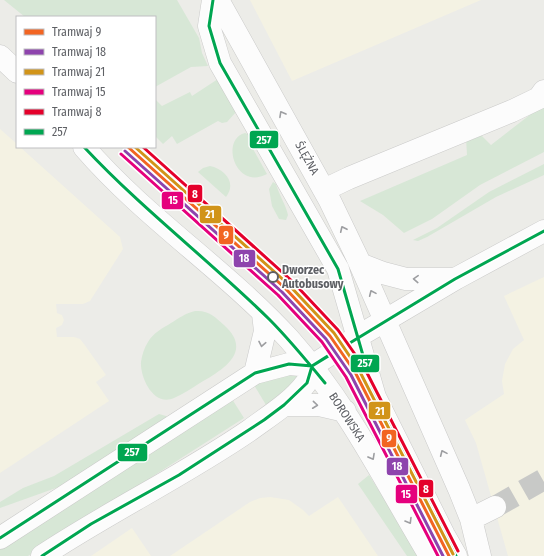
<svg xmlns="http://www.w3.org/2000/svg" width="544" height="556" font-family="'Fira Sans Condensed',sans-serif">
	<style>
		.commercial { fill: #f4f2e3 }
		.green { fill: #d7e7d6 }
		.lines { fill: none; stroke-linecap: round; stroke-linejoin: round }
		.minor-tunnel { stroke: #c8c9c7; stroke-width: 22; stroke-dasharray: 22 11; stroke-linecap: butt }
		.minor-casing { stroke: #cacac9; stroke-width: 23 }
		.minor { stroke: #fcfcfc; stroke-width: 22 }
		.bus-1-casing { stroke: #fff; stroke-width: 6 }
		.bus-1 { stroke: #00a651; stroke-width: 3 }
		.tram-1-casing { stroke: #fff; stroke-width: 6 }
		.tram-2-casing { stroke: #fff; stroke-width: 6 }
		.tram-3-casing { stroke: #fff; stroke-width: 6 }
		.tram-4-casing { stroke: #fff; stroke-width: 6 }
		.tram-5-casing { stroke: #fff; stroke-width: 6 }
		.tram-1 { stroke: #f26522; stroke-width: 3 }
		.tram-2 { stroke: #8e44ad; stroke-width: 3 }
		.tram-3 { stroke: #d19419; stroke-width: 3 }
		.tram-4 { stroke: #e5007d; stroke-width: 3 }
		.tram-5 { stroke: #e4002b; stroke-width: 3 }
		.oneway { stroke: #9d9ea1 }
		.stop-dot { fill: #fff; stroke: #5e6065; stroke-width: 2 }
		.labels { text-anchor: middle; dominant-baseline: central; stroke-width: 3; stroke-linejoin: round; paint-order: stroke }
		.street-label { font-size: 12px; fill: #5e6065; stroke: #fff }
		.stop-label { font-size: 12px; font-weight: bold; fill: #5e6065; stroke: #fff; text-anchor: start }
		.line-badge { stroke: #fff; stroke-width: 1.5 }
		.badge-label { font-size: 11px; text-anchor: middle; font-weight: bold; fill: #fff }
	</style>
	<rect width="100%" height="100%" fill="#ecece8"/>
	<path class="commercial" d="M250 0H481L292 81Z
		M0 129 17 144V147H20L120 237 123 249 90 301 83 304H56L57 313 62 315 64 320 62 325 56 328 57 337H74L80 339 84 344 106 375 96 382 109 401 0 473Z
		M544 277V556H508L476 443 465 420 504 394 502 381 505 364 513 349 524 340 504 296Z
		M270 497 289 500 303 510 309 516 338 497 378 556H170L250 502 260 498Z
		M132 528 151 556H91Z"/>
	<path class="green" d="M4 0H177L199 38 202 53 208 66 191 67 155 87V17H25Z
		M218 79 236 112 227 122 222 123 218 121 177 144 172 136 163 144 155 136V99L162 106 190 92 192 96Z
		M544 104V152L480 185 432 219 404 233 383 215 360 201 467 155 466 138 479 133 491 145Z
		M245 133 248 134 255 145 253 149 267 174C235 191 220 139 245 133Z
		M544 164V175L496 197 427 237 418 241 413 240 437 228 489 192Z
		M210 166C225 169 237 183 226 197L198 172 203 168Z
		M273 182 276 184C279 195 286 205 288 215L286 220 279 219 272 206 269 189Z
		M195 311C209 310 215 317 224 325 254 352 222 370 200 383 192 388 183 394 174 398 154 407 140 378 141 362 142 355 144 348 148 342 153 333 163 328 171 323 179 318 186 313 195 311Z
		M291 370 300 380 299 383 266 405 254 385Z
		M232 399 244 418 28 556H0V548Z
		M159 414 166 416 169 420 70 483 0 508V502L23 488 54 476Z
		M369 475 420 556H407L358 484Z"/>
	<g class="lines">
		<path class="minor-tunnel" d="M495 507 544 479"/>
		<g class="minor-casing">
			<path id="minor" d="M213 0 209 26 220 63 338 269 375 397 444 535 456 556
				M218 0 330 201 357 257 459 489 471 519 480 556
				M0 56 17 72
				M84 147C145 218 226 270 289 339 347 404 385 481 430 556
				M324 190 349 178 512 111 539 98 544 91
				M360 264 383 273 406 279H455
				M255 373 265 331 263 314
				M284 405H319L345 411
				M471 519 495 507
				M0 538 255 373 289 364 312 366 357 337 455 279 544 231
				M42 556C110 511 183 476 250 430 269 416 292 402 306 383 310 379 311 371 312 366"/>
		</g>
		<use href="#minor" class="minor"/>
		<g class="bus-1-casing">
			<path id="bus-1" d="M213 0 209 26 220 63 338 269 375 397 456 556
				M84 147C142 209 209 260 269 319 289 339 307 361 325 383
				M0 538 255 373 289 364 312 366 455 279 544 231
				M42 556 91 524 179 475 264 420 284 405 307 383 312 366 334 352"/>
		</g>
		<use href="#bus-1" class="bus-1"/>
		<g class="tram-1-casing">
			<path id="tram-1" d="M128 147 285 288 330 336 355 372 449 556"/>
		</g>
		<g class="tram-2-casing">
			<path id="tram-2" d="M125 151 282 292 326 339 351 375 443 556"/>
		</g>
		<g class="tram-3-casing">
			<path id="tram-3" d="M135 147 288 284 334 333 359 370 453 554"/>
		</g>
		<g class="tram-4-casing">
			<path id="tram-4" d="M121 154 278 295 322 342 346 377 438 556"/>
		</g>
		<g class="tram-5-casing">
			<path id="tram-5" d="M143 147 292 281 338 330 364 367 458 551"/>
		</g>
		<use href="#tram-1" class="tram-1"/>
		<use href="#tram-2" class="tram-2"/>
		<use href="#tram-3" class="tram-3"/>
		<use href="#tram-4" class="tram-4"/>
		<use href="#tram-5" class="tram-5"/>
	</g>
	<defs><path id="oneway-chevron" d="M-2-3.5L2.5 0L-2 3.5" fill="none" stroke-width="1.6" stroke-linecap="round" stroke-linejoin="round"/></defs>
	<g class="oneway">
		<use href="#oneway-chevron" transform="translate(282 114) rotate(-119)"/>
		<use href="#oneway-chevron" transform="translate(343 229) rotate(-115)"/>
		<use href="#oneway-chevron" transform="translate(416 279) rotate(-177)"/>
		<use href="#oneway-chevron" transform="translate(372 293) rotate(-114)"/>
		<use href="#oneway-chevron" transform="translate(262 344) rotate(101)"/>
		<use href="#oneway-chevron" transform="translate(315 405) rotate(6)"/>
		<use href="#oneway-chevron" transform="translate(443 453) rotate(-114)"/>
		<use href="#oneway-chevron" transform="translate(372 457) rotate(61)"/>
		<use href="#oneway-chevron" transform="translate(409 521) rotate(59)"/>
	</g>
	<circle class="stop-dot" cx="273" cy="277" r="5"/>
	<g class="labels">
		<g class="street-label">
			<text transform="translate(307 158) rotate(61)">ŚLĘŻNA</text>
			<text transform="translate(347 417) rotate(57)">BOROWSKA</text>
		</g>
		<g class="stop-label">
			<text x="282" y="270">Dworzec<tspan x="282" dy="14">Autobusowy</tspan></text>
		</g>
	</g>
	<g class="line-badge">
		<rect x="249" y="130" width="30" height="19" rx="4" fill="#00a651"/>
		<rect x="187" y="184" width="16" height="19" rx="4" fill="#e4002b"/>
		<rect x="161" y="191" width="23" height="19" rx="4" fill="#e5007d"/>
		<rect x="199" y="205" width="23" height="19" rx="4" fill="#d19419"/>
		<rect x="218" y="225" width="16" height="20" rx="4" fill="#f26522"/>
		<rect x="233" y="249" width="23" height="19" rx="4" fill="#8e44ad"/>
		<rect x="350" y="354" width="30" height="19" rx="4" fill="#00a651"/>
		<rect x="368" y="401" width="23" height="19" rx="4" fill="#d19419"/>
		<rect x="381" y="429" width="16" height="19" rx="4" fill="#f26522"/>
		<rect x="117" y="443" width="31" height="19" rx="4" fill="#00a651"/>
		<rect x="386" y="457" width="23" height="19" rx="4" fill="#8e44ad"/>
		<rect x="418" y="479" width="16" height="19" rx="4" fill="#e4002b"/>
		<rect x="395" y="484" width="23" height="20" rx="4" fill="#e5007d"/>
	</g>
	<g class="badge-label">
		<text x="264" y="144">257</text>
		<text x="195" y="198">8</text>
		<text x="173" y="204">15</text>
		<text x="210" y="218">21</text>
		<text x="226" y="239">9</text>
		<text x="244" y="262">18</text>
		<text x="365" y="367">257</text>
		<text x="380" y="415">21</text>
		<text x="389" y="442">9</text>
		<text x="132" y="456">257</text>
		<text x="397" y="470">18</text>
		<text x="426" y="493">8</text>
		<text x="406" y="498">15</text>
	</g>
	<rect x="16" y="16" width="140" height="132" fill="#ffffff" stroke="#bfbfc1"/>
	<rect x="24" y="29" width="20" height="6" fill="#f26522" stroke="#bfbfc1"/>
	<text x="52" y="36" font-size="12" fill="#5e6065">Tramwaj 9</text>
	<rect x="24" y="49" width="20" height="6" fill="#8e44ad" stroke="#bfbfc1"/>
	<text x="52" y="56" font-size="12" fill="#5e6065">Tramwaj 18</text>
	<rect x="24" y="69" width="20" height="6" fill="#d19419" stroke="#bfbfc1"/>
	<text x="52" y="76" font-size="12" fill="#5e6065">Tramwaj 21</text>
	<rect x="24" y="89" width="20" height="6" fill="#e5007d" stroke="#bfbfc1"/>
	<text x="52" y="96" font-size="12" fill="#5e6065">Tramwaj 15</text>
	<rect x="24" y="109" width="20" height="6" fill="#e4002b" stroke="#bfbfc1"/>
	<text x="52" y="116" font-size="12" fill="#5e6065">Tramwaj 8</text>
	<rect x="24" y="129" width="20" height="6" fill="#00a651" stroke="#bfbfc1"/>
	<text x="52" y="136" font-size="12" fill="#5e6065">257</text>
</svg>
